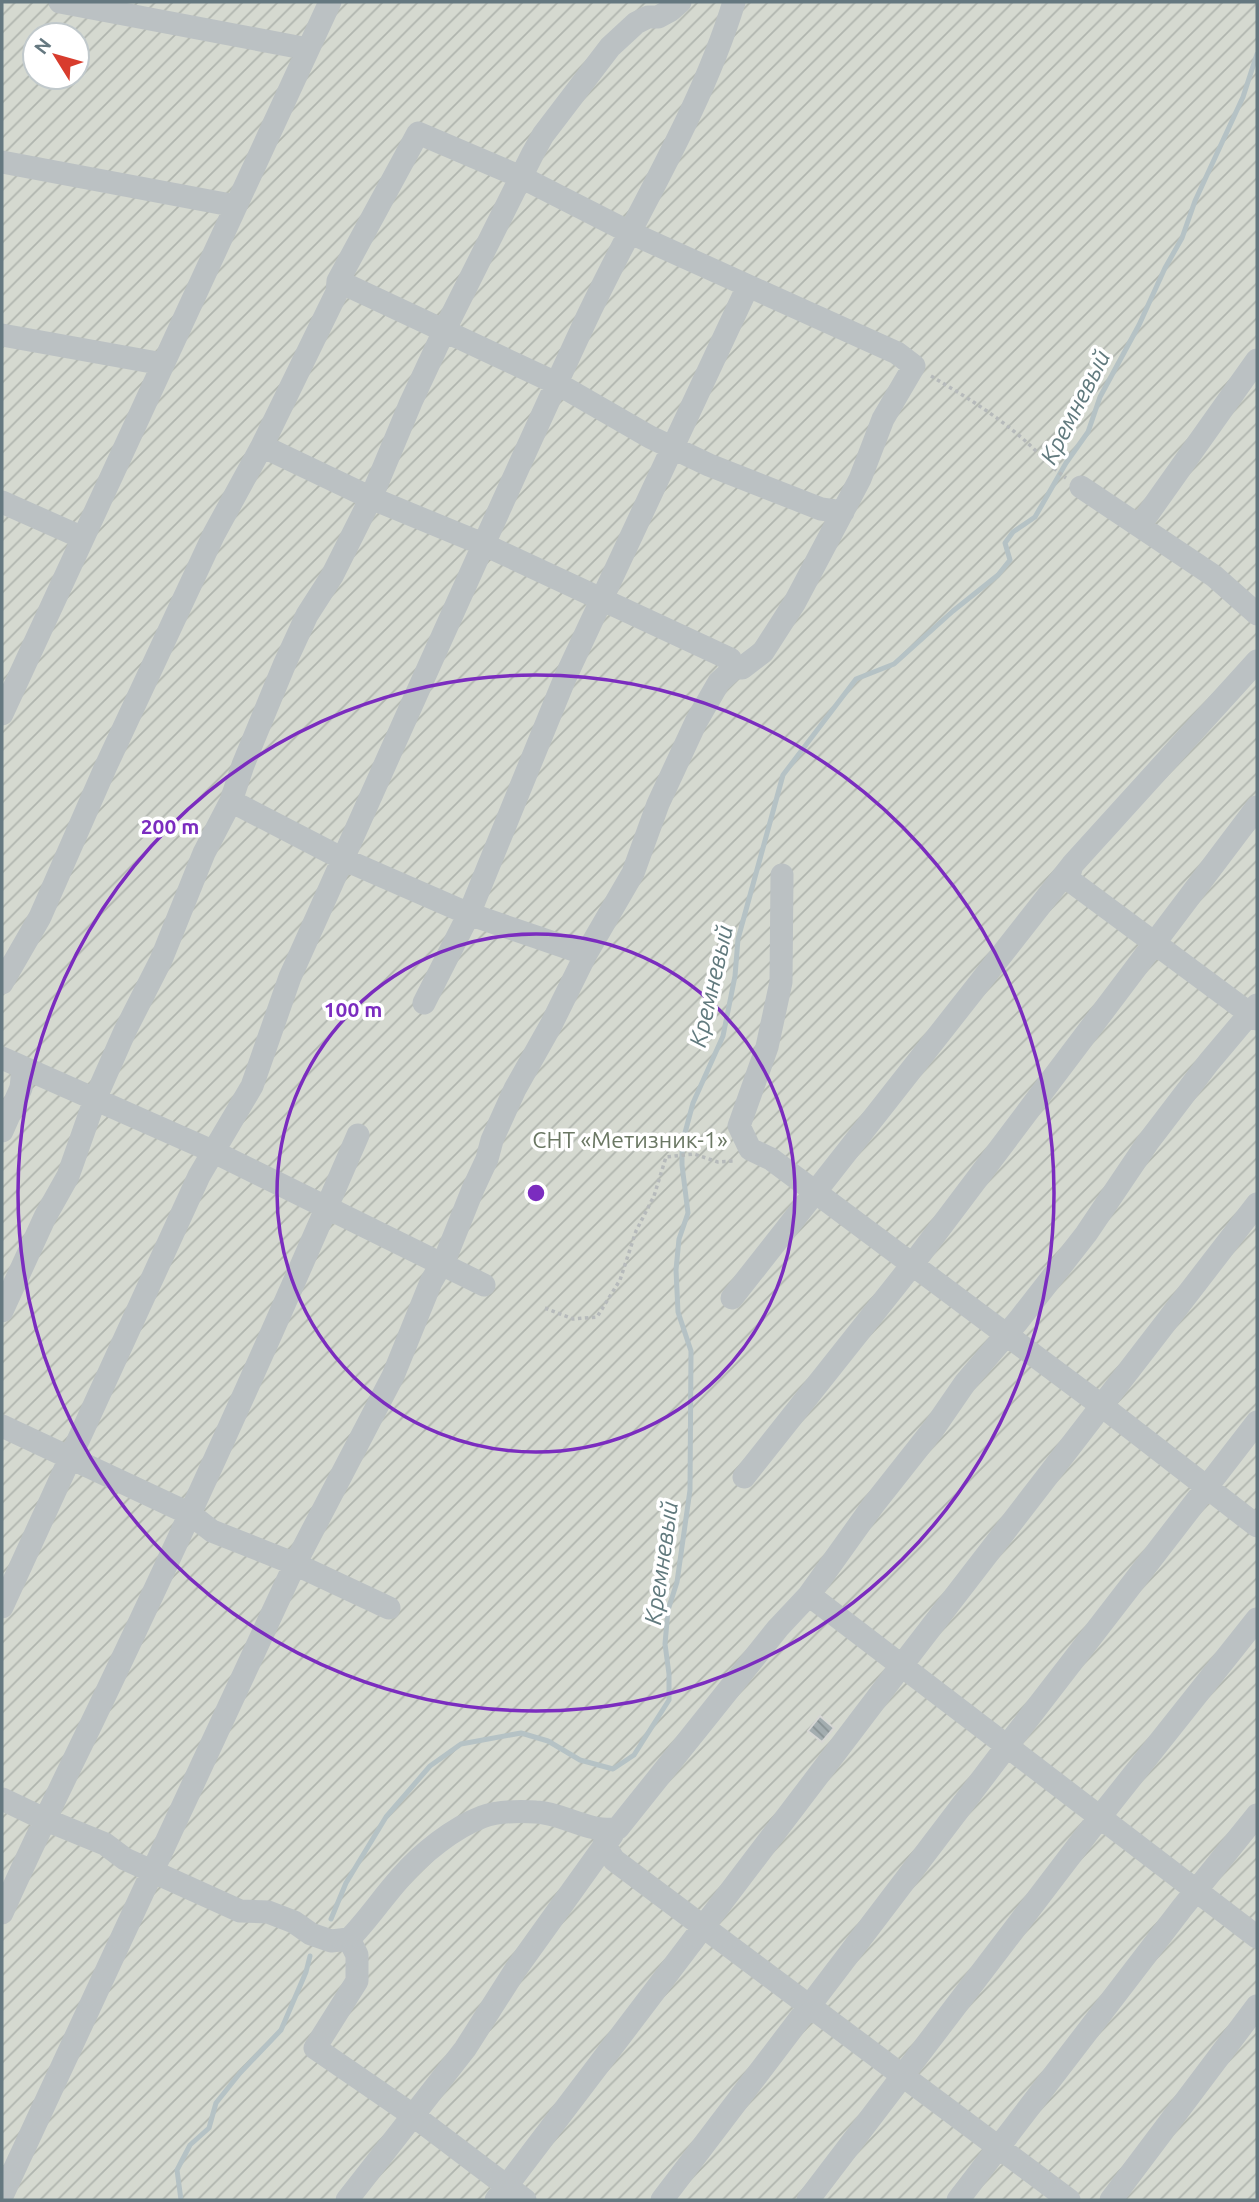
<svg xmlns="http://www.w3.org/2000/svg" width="1259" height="2202" font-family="Ubuntu,sans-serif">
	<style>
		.garden { fill: url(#garden-furrows); fill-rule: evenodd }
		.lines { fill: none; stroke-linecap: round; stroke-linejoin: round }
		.stream { stroke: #b5c2c5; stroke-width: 5 }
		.building { fill: url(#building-back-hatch); stroke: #d6d6d4; stroke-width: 2 }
		.path { stroke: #b6babb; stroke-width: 3.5; stroke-dasharray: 3.5 3.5; stroke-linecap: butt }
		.minor { stroke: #bbc1c3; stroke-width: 23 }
		.ring { fill: none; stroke: #7b2cbf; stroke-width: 3.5 }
		.labels { text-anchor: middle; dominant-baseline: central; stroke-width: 7; stroke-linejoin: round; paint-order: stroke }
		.park-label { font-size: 23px; fill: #6b7864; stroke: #fff }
		.water-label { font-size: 24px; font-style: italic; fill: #617a7e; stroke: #fff }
		.centre { fill: #7b2cbf; stroke: #fff; stroke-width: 3.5 }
		.ring-label { font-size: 21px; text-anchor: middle; font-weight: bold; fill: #7b2cbf; stroke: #fff; stroke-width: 7; stroke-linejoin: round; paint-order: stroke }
	</style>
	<defs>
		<pattern id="garden-furrows" width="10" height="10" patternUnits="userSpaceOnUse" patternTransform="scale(1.75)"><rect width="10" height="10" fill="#d5d9d0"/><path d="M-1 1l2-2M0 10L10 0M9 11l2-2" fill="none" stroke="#b0b5ae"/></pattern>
		<pattern id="building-back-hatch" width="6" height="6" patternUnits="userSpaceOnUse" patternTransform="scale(1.75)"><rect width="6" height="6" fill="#a3adb0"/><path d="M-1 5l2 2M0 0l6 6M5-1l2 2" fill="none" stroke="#889294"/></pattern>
	</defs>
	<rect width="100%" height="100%" fill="#f5f4f1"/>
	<path class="garden" d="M2 2H1257V2200H2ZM35 35H77V77H35Z"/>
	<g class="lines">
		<path class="stream" d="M331 1919 346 1883 386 1817 430 1766 461 1744 521 1733 548 1741 580 1760 613 1769 634 1755 669 1700V1674L665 1644 668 1610 677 1582 690 1490 691 1351 678 1312 676 1270 679 1239 688 1213 682 1165V1144L693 1103 723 1036 735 976 738 939 783 775 856 679 894 664 953 611 998 575 1010 560 1005 543 1013 532 1035 517 1066 463 1088 432 1100 397 1139 325 1165 268 1182 238 1195 201 1243 97 1257 54
			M181 2200 177 2170 190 2145 209 2128 216 2103 240 2073 281 2030 306 1972 310 1956"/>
	</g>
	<path class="building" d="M820 1716 834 1728 822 1742 808 1731Z"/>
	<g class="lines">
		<path class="path" d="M931 376C961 394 990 411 1017 434 1035 448 1048 465 1066 478
			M545 1308 573 1319 597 1317 620 1280 636 1231 654 1196 666 1157 694 1154 718 1162 734 1161"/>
		<path class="minor" d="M60 2 308 49
			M2 162 236 206
			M338 281 558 384 650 437 709 465 821 509 843 512
			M2 335 163 364
			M1081 487 1214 576 1257 614
			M2 502 83 538
			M1140 525 1257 360
			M1257 661 1072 865 1068 879 1257 1019
			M2 714 330 2
			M231 801 343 859 469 914 586 954
			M782 875 781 982 767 1047 739 1126 750 1149 771 1159 1102 1406 1257 1526
			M2 983 40 917 106 766 214 534 262 446 337 292 338 281 418 133 521 177 631 233 897 353 914 366 883 419 860 479 795 602 763 652 742 668
			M424 1003 469 914 565 678 748 286
			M2 1058 212 1151 484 1285
			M2 1131 21 1088 23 1068
			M732 1298 1072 865
			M2 1311 45 1217 68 1176 95 1099 125 1031 161 960 204 853 231 801 243 765 285 663 307 615 332 576 371 498 411 402 444 331 533 153 543 135 610 47 636 23 648 17H658L671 10 680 2
			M2 1426 190 1514 212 1531 295 1564 389 1608
			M744 1477 912 1265 1257 807
			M809 1595 874 1504 934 1428 965 1383 1018 1321 1086 1234 1148 1142 1209 1062 1257 1005
			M2 1607 199 1176 252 1086 290 977C388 759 484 540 584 324 634 216 699 116 734 2
			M2 1799 44 1819 105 1844 125 1859 240 1911 268 1912 294 1922 311 1934 331 1941 349 1939C368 1920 382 1898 401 1877 421 1854 453 1828 482 1817 498 1811 519 1811 536 1812 564 1813 592 1835 618 1828L778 1628 809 1595 1257 1937
			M604 1844 614 1860 1069 2200
			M2 1913C38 1831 79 1751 117 1670 201 1493 281 1314 358 1135
			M349 1939 357 1955V1981L315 2048 414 2116 525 2200
			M2 2196 295 1564 393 1376 431 1282 447 1254 473 1189 487 1159 492 1140 515 1089 551 1025 586 954 633 873 658 804 696 722 719 682 730 672V659L485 545 371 498 262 446
			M347 2200 465 2049 516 1969 612 1835
			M496 2200 902 1665 1257 1204
			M662 2200 1007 1746 1257 1422
			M808 2200 1099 1818 1257 1619
			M958 2200 1182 1908 1257 1815
			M1111 2200 1257 2006"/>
	</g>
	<g class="ring">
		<circle cx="536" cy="1193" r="259"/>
		<circle cx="536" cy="1193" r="518"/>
	</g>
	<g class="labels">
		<g class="park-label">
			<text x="630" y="1139">СНТ «Метизник-1»</text>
		</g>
		<g class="water-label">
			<text transform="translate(1075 407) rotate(-63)">Кремневый</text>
			<text transform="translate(711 986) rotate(-77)">Кремневый</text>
			<text transform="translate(661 1563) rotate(-82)">Кремневый</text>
		</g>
	</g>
	<circle cx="536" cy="1193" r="10" class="centre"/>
	<g class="ring-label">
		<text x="170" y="834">200 m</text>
		<text x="353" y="1017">100 m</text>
	</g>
	<rect width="1259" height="2202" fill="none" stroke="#657880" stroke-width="7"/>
	<g transform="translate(56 56) rotate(307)"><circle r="33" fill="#ffffff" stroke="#c1c9cc" stroke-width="2"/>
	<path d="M0-5L12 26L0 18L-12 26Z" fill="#d83c2d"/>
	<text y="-10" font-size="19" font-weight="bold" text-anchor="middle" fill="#657880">N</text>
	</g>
</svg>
